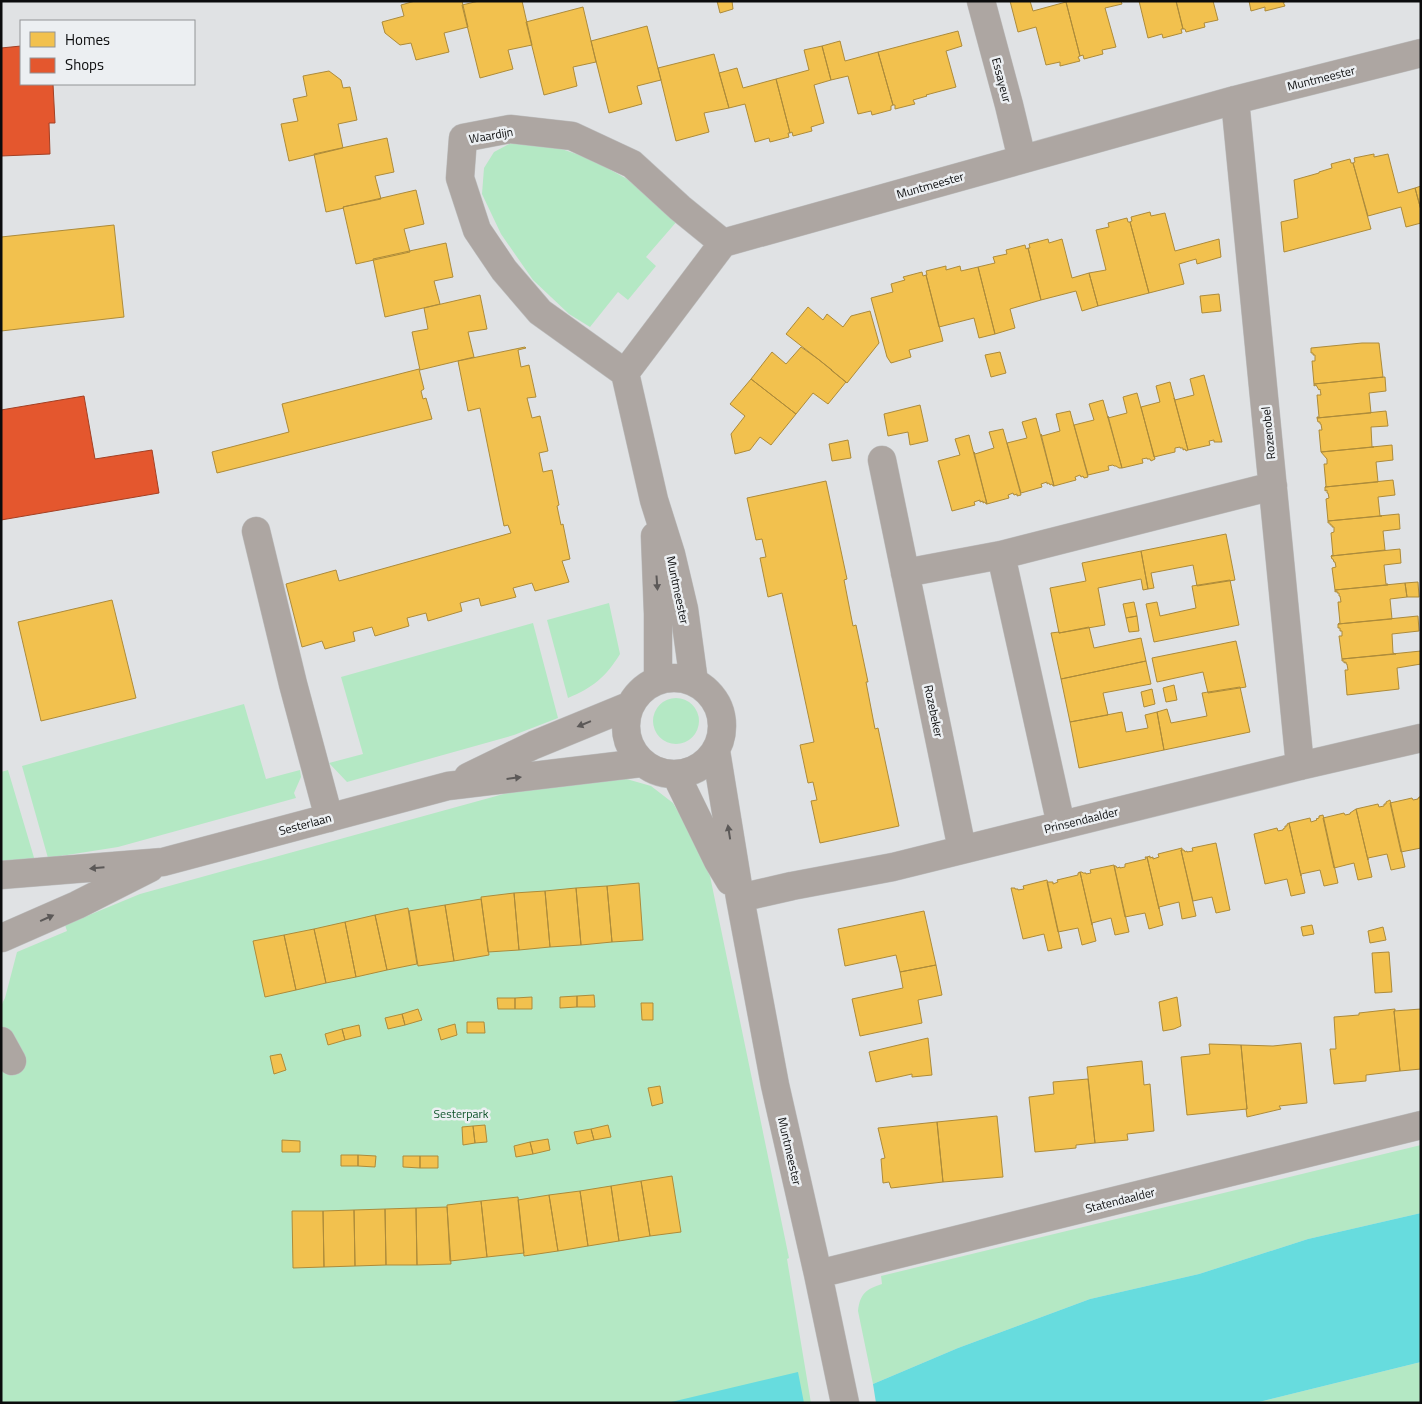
<svg xmlns="http://www.w3.org/2000/svg" width="1422" height="1404" font-family="'Titillium Web',sans-serif">
	<style>
		.green { fill: #b4e8c4 }
		.water { fill: #67dcde }
		.homes { fill: #f2c14e; stroke: #ad8b3a }
		.shops { fill: #e4572e; stroke: #a34024 }
		.lines { fill: none; stroke-linecap: round; stroke-linejoin: round }
		.minor-casing { stroke: #bfc0c1; stroke-width: 29 }
		.minor { stroke: #ada6a2; stroke-width: 28 }
		.oneway { fill: #5c5958 }
		.labels { text-anchor: middle; dominant-baseline: central; stroke-width: 5; stroke-linejoin: round; paint-order: stroke }
		.street-label { font-size: 12px; fill: #0b0c0d; stroke: #eceff2 }
		.park-label { font-size: 12px; fill: #0f532a; stroke: #eceff2 }
	</style>
	<rect width="100%" height="100%" fill="#e0e2e4"/>
	<path class="green" d="M511 143H544L591 159 627 179 678 220 646 257 656 266 628 300 618 292 590 327 569 314 533 280 501 234 482 194 484 168 494 152Z
		M609 603 620 654C606 677 592 688 568 698L547 620Z
		M533 623 558 718 514 735 347 782 329 763 363 754 341 677Z
		M653 721a23 23 0 1 1 46 0a23 23 0 1 1-46 0Z
		M244 704 266 779 300 770 301 777 294 793 296 798 118 847 48 858 22 766Z
		M8 770 35 861 1 862V772Z
		M623 778 651 786 673 803 683 820 710 876 789 1258 787 1259 811 1403H1L2 1011C1 1006 2 1003 5 998L17 952 67 931 65 925 140 894 518 790Z
		M1421 1145V1213L1308 1239 1199 1274 1090 1299 958 1348 873 1384 858 1311C860 1294 866 1289 882 1284L881 1276Z
		M1421 1362V1403H1255Z"/>
	<path class="water" d="M1421 1213V1362L1255 1403H876L873 1384 958 1348 1090 1299 1199 1274 1308 1239Z
		M798 1372 804 1403H667Z"/>
	<path class="homes" d="M415 1H462L468 27 444 33 449 52 416 60 411 43 400 45 385 33 382 22 404 16 401 5Z
		M479 1H522L532 45 508 50 513 69 480 78 462 5Z
		M717 1H732L733 9 720 13Z
		M1010 1H1030L1033 11 1066 2 1080 56 1078 57 1080 61 1060 66V62L1046 65 1036 27 1018 32Z
		M1070 1H1121L1122 4 1105 8 1116 47 1102 50 1103 54 1084 59 1083 55 1080 56 1066 2Z
		M1139 1H1176L1183 29H1181L1182 33 1163 38 1162 34 1148 38Z
		M1176 1H1213L1218 20 1204 23 1205 27 1186 32 1185 29H1183Z
		M1249 1H1285V2H1283L1285 6 1265 11V7L1251 11Z
		M583 7 596 62 573 67 577 86 544 95 526 22Z
		M647 26 661 80 637 86 642 104 609 113 591 41Z
		M958 31 962 46 946 51 956 87 926 95 927 96 913 100 915 104 895 109V105H893L878 52Z
		M840 41 845 61 878 52 893 105 891 106V110L872 115 871 111 858 114 848 76 831 80 822 46Z
		M822 46 831 80 814 85 824 123 811 127 812 131 793 136 792 132 790 133 776 79 809 70 804 50Z
		M714 54 729 108 704 113 709 132 676 141 658 68Z
		M737 68 743 88 776 79 790 133H788L789 137 770 142 769 138 755 142 745 104 729 108 719 73Z
		M329 71 341 80 343 88 350 87 357 120 338 124 343 148 289 161 281 124 298 121 293 99 307 96 303 76Z
		M387 138 394 172 375 176 381 199 343 207 344 208 326 212 314 154Z
		M1374 154V157L1388 154 1398 193 1415 188 1421 210V223L1406 227 1401 207 1368 216 1353 163 1355 162 1354 158Z
		M1350 159 1351 163H1353L1371 229 1284 252 1281 222 1298 218 1294 180 1319 173V172L1332 168 1331 164Z
		M1421 186V210L1415 188Z
		M416 190 424 224 404 229 410 252 356 264 343 207Z
		M1150 212 1151 216 1165 213 1175 251 1219 239 1221 257 1197 264 1196 259 1179 264 1184 284 1149 293 1130 222 1132 221 1131 217Z
		M1127 218 1128 222H1130L1149 293 1098 306 1089 273 1106 270 1096 230 1109 227 1108 223Z
		M114 225 124 317 1 331V237Z
		M1048 239 1049 243 1062 239 1072 278 1089 273 1098 306 1082 311 1076 291 1041 300 1028 248H1030L1029 244Z
		M446 243 453 277 434 281 440 304 385 317 373 259Z
		M1025 245 1026 249 1028 248 1041 300 1010 309 1015 328 995 334 978 267 995 263 993 257 1007 254 1006 250Z
		M946 266V270L960 266 961 271 978 267 995 334 979 338 974 318 939 327 926 275H927L926 271Z
		M922 272 923 276 926 275 943 341 909 350 911 357 891 363 887 357 871 298 893 292 891 284 905 280 903 277Z
		M1219 294 1221 311 1202 313 1200 296Z
		M480 295 487 329 468 332 474 357 420 370 412 332 428 329 424 308Z
		M808 307 823 320 827 314 843 327 851 316 870 311 879 343 847 383 831 370H832L786 334Z
		M1362 343H1379L1383 377 1314 384 1312 361H1315V355H1313V353H1311V348Z
		M525 347 526 348 518 350 521 367 529 365 536 397 527 398 532 418 540 416 548 451 539 453 543 472 552 470 559 505 557 506 561 525 563 524 570 559 562 561 569 582 535 591 532 583 513 588 516 597 481 606 479 598 460 603 462 611 428 621 426 613 407 618 409 626 375 636 372 627 353 632 355 641 325 649 322 641 302 647 286 584 336 570 339 581 511 533 508 525 504 526 480 408 468 411 458 361Z
		M801 347 818 359 846 382 828 404 813 393 796 414 751 379 772 352 786 364Z
		M1000 352 1006 373 991 377 985 355Z
		M419 369 424 389 421 391 423 399 426 398 432 419 217 473 212 452 289 432 282 404Z
		M1204 375 1222 442H1214V440L1209 441 1210 445 1188 450 1174 398 1175 400 1194 395 1190 379Z
		M1385 377 1386 391 1369 393 1371 413 1317 418V417H1319L1317 395H1321L1320 389 1319 390 1316 385 1314 386V384Z
		M751 379 796 414 771 445 760 437 750 450 735 454 731 434 745 416 730 404Z
		M1170 382 1188 450 1186 451 1185 449 1183 450V448H1180V447L1175 448V452L1154 457 1141 407 1160 402 1156 386Z
		M1137 393 1155 459 1151 461 1150 459H1147V458L1142 459 1143 463 1122 468 1108 416V418L1127 413 1123 397Z
		M1103 400 1122 468H1119L1116 466H1114L1113 465 1108 466 1109 470 1088 475 1074 425 1094 420 1089 404Z
		M920 405 928 441 910 445 908 432 888 436 884 414Z
		M1070 411 1088 477 1084 478 1083 476 1081 477 1080 475 1075 477 1076 480 1054 486 1041 434 1042 436 1060 431 1056 414Z
		M1386 411 1388 426 1371 427 1372 447H1374L1321 452 1319 430H1322L1321 424H1320V422H1318L1317 418Z
		M1036 418 1054 486H1053L1052 484 1050 485 1049 483 1047 484V482L1041 484 1042 487 1021 493 1007 443 1027 438 1022 422Z
		M1003 429 1021 495 1017 496V494L1014 495 1013 493 1008 495 1009 498 987 504 974 452 975 454 994 448 989 432Z
		M969 435 987 504H986L985 502 983 503V501L980 502V500L974 502 975 505 952 511 938 461 960 455 955 439Z
		M848 440 851 458 832 461 829 444Z
		M1392 445 1393 460 1376 462 1378 482 1325 487 1326 486 1324 464H1327V459L1321 452Z
		M1393 480 1395 495 1378 497 1380 516H1382L1328 521 1326 499 1329 498 1328 493H1327V490L1325 491V487Z
		M826 481 847 579 844 580 853 626 856 625 868 682H866L875 729 878 728 899 826 820 843 811 801 817 800 813 782 808 783 800 745 814 742 782 593 768 597 760 558 766 557 762 539 756 540 747 498Z
		M1399 514 1400 529 1383 531 1385 550 1331 556 1333 555 1331 533 1334 532V527H1332V525H1330V523H1328V521Z
		M1226 534 1235 580 1197 586 1193 565 1151 573 1154 588 1148 589 1141 551Z
		M1400 549 1401 563 1384 565 1386 584H1388V585L1335 590 1332 568 1336 567 1335 562H1334L1333 559H1332L1331 556Z
		M1141 551 1148 589 1143 590 1141 579 1098 588 1105 625 1059 633 1050 588 1086 581 1082 563Z
		M1230 580 1239 625 1154 642 1146 604 1157 602 1160 616 1196 608 1192 586Z
		M1418 582 1419 597H1407L1405 583Z
		M1405 583 1407 597 1390 599 1392 619 1338 624 1340 623 1338 602H1341L1340 596H1339V593H1337V591L1335 592V590Z
		M112 600 136 698 41 721 18 622Z
		M1134 602 1137 616 1126 618 1123 604Z
		M1137 616 1139 631 1129 632 1126 618Z
		M1418 616 1419 631 1392 634 1393 653 1396 654 1342 659 1339 636H1342V631H1340V628H1338V624Z
		M1089 627 1094 648 1141 638 1146 661 1061 679 1051 633 1059 632V633Z
		M1236 641 1246 687 1208 693 1203 672 1157 682 1152 658Z
		M1421 651V664L1397 668 1399 689 1347 695 1345 670H1348L1347 664H1346V662L1344 663V661H1342V659Z
		M1146 661 1151 684 1103 693 1108 715 1070 722 1061 679Z
		M1174 685 1177 700 1166 702 1163 688Z
		M1240 687 1250 732 1164 750 1157 712 1167 709 1171 723 1207 716 1202 693Z
		M1152 689 1155 704 1144 707 1141 692Z
		M1122 712 1126 732 1148 728 1145 715 1157 712 1164 750 1079 768 1070 722Z
		M1420 796H1421V848L1401 852 1390 803 1412 798 1413 800 1418 799V798L1420 797Z
		M1390 800 1405 867 1391 870 1387 854 1368 858V860L1356 809 1378 804 1379 807 1384 806V804H1386V802Z
		M1356 809 1372 877 1358 880 1354 863 1334 868 1323 818 1344 813 1345 815 1350 814V813Z
		M1323 815 1338 883 1324 886 1320 870 1301 874V876L1289 823 1310 818 1311 822 1317 820 1316 819 1319 818V816Z
		M1289 823 1305 893 1291 896 1287 879 1265 884 1254 834 1277 828 1278 831 1283 830V829L1285 828V826H1287V824Z
		M1216 843 1230 910 1216 913 1212 897 1193 901 1181 850H1184L1185 852 1187 851V852L1193 851 1192 848Z
		M1182 848V850H1181L1196 916 1182 919 1179 902 1159 907V909L1147 857 1150 856V858L1153 857V859L1159 857 1158 854Z
		M1145 857H1147L1163 925 1149 929 1145 913 1125 917 1114 866H1116L1117 868 1120 867V868L1125 867V864L1146 859Z
		M1114 865 1129 932 1115 935 1111 918 1092 923V925L1080 872H1082L1083 873H1086V874L1091 873 1090 870Z
		M1080 872 1096 941 1082 945 1078 928 1058 932 1047 882H1053V884L1058 882 1057 880 1078 875V873Z
		M1047 880 1062 948 1048 951 1044 934 1023 939 1011 888H1015V889H1018V890L1024 889 1023 886Z
		M639 883 643 940 612 942 607 886Z
		M607 886 612 942 581 945 576 888Z
		M576 888 581 945 550 947 545 891Z
		M545 891 550 947 519 950 514 893Z
		M514 893 519 950 488 952 481 897Z
		M481 899 489 955 454 961 445 905Z
		M445 905 454 961 418 966 409 911Z
		M408 908 417 964 387 970 375 915Z
		M924 911 936 965 900 972 896 955 845 966 838 929Z
		M375 915 387 970 356 977 345 922Z
		M345 922 356 977 326 983 314 929Z
		M1312 925 1314 934 1303 936 1301 927Z
		M1383 927 1386 940 1370 943 1368 931Z
		M314 929 326 983 296 990 284 935Z
		M284 935 296 990 265 997 253 941Z
		M1389 952 1392 992 1375 993 1372 953Z
		M936 965 942 995 918 1000 922 1023 860 1036 852 999 903 988 900 972Z
		M594 995 595 1007H577V996Z
		M577 996V1007L560 1008V997Z
		M532 997V1009H515V998Z
		M1177 997 1181 1026 1174 1029 1163 1031 1159 1002Z
		M497 998H515V1009H498Z
		M641 1003H653V1020H642Z
		M418 1009 422 1020 405 1025 402 1014Z
		M1395 1009V1011H1394L1400 1071 1366 1075V1081L1334 1084 1330 1049H1336L1334 1017 1359 1015V1013Z
		M1421 1009V1069L1400 1071 1394 1011Z
		M402 1014 405 1025 388 1029 385 1018Z
		M467 1022H484L485 1033H467Z
		M455 1024 457 1035 441 1040 438 1029Z
		M359 1025 361 1036 345 1040 342 1029Z
		M342 1029 345 1040 328 1045 325 1034Z
		M928 1038 932 1075 912 1077V1074L876 1082 869 1052Z
		M1301 1043 1307 1103 1279 1106 1281 1109 1247 1117 1246 1109H1247L1241 1045 1273 1046Z
		M1209 1044 1241 1045 1247 1109 1187 1115 1181 1057 1210 1054Z
		M281 1054 286 1070 274 1074 270 1056Z
		M1142 1061 1144 1085 1150 1084 1154 1131 1127 1134 1128 1140 1095 1143 1087 1067Z
		M1088 1079 1095 1143 1076 1145V1148L1035 1152 1029 1097 1054 1094 1053 1082Z
		M660 1086 663 1103 652 1106 648 1088Z
		M997 1116 1003 1177 943 1182 937 1122Z
		M937 1122 943 1182 891 1188 889 1182 883 1183 881 1159 885 1158 878 1128Z
		M485 1125 487 1142 475 1143 473 1126Z
		M608 1125 611 1137 594 1140 591 1129Z
		M473 1126 475 1143 463 1145 462 1127Z
		M591 1129 594 1140 577 1144 574 1132Z
		M548 1139 550 1150 533 1154 530 1142Z
		M282 1140 300 1141V1152H282Z
		M530 1142 533 1154 516 1157 514 1146Z
		M341 1155H358V1166H341Z
		M358 1155 376 1156 375 1167 358 1166Z
		M403 1156H420V1168L403 1167Z
		M420 1156H438V1168H420Z
		M672 1176 681 1232 650 1236 641 1181Z
		M641 1181 650 1236 619 1241 611 1186Z
		M611 1186 619 1241 588 1246 580 1191Z
		M580 1191 588 1246 558 1251 549 1195Z
		M549 1195 558 1251 524 1256 518 1200Z
		M518 1197 524 1253 487 1257 481 1201Z
		M481 1201 487 1257 450 1261 447 1205Z
		M447 1207 451 1264 417 1265 416 1208Z
		M416 1208 417 1265H386L385 1209Z
		M385 1209 386 1265 355 1266 354 1210Z
		M354 1210 355 1266 324 1267 323 1211Z
		M292 1211H323L324 1267 293 1268Z"/>
	<path class="shops" d="M21 46V84H53L55 123H49L50 154 1 156V48Z
		M84 396 95 459 152 450 159 493 1 520V410Z"/>
	<g class="lines">
		<g class="minor-casing">
			<path id="minor" d="M981 1 1009 105 1022 159
				M1235 100 1300 766
				M625 373 540 312 504 270 477 230 460 178 463 138 510 129 572 136 632 164 680 208 723 243
				M882 460 962 849
				M256 531 293 684 329 818
				M655 536 658 614V679
				M1001 555 1061 825
				M905 573 1001 555 1273 486
				M626 726a48 48 0 1 1 96 0a48 48 0 1 1-96 0Z
				M694 682 684 609 671 554 654 500 625 373 723 243 1235 100 1421 53
				M716 751 740 898 775 1085 818 1274 845 1403
				M676 775 718 861 730 881
				M468 777 534 745 629 706
				M1 875 163 862 448 786 641 763
				M740 898 792 886 893 867 1300 766 1421 738
				M2 938 77 905 150 868
				M1 1041 12 1061
				M818 1274 1421 1125"/>
		</g>
		<use href="#minor" class="minor"/>
	</g>
	<defs><path id="oneway-solid" d="M-6-.8H1V-3.2L6.5 0L1 3.2V.8H-6Z" transform="scale(1.25)"/></defs>
	<g class="oneway">
		<use href="#oneway-solid" transform="translate(657 583) rotate(86)"/>
		<use href="#oneway-solid" transform="translate(584 724) rotate(158)"/>
		<use href="#oneway-solid" transform="translate(514 778) rotate(-7)"/>
		<use href="#oneway-solid" transform="translate(729 832) rotate(-99)"/>
		<use href="#oneway-solid" transform="translate(97 868) rotate(175)"/>
		<use href="#oneway-solid" transform="translate(47 918) rotate(-24)"/>
	</g>
	<g class="labels">
		<g class="street-label">
			<text transform="translate(1321 78) rotate(-14)">Muntmeester</text>
			<text transform="translate(1002 80) rotate(75)">Essayeur</text>
			<text transform="translate(491 135) rotate(-10)">Waardijn</text>
			<text transform="translate(930 185) rotate(-16)">Muntmeester</text>
			<text transform="translate(1268 433) rotate(-96)">Rozenobel</text>
			<text transform="translate(678 590) rotate(78)">Muntmeester</text>
			<text transform="translate(934 711) rotate(78)">Rozebeker</text>
			<text transform="translate(1081 820) rotate(-14)">Prinsendaalder</text>
			<text transform="translate(305 824) rotate(-15)">Sesterlaan</text>
			<text transform="translate(790 1151) rotate(77)">Muntmeester</text>
			<text transform="translate(1120 1200) rotate(-14)">Statendaalder</text>
		</g>
		<g class="park-label">
			<text x="461" y="1113">Sesterpark</text>
		</g>
	</g>
	<rect width="1422" height="1404" fill="none" stroke="#0b0c0d" stroke-width="5"/>
	<rect x="20" y="20" width="175" height="65" fill="#eceff2" stroke="#929496"/>
	<rect x="30" y="32" width="25" height="15" fill="#f2c14e" stroke="#929496"/>
	<text x="65" y="45" font-size="15" fill="#0b0c0d">Homes</text>
	<rect x="30" y="58" width="25" height="15" fill="#e4572e" stroke="#929496"/>
	<text x="65" y="70" font-size="15" fill="#0b0c0d">Shops</text>
</svg>
